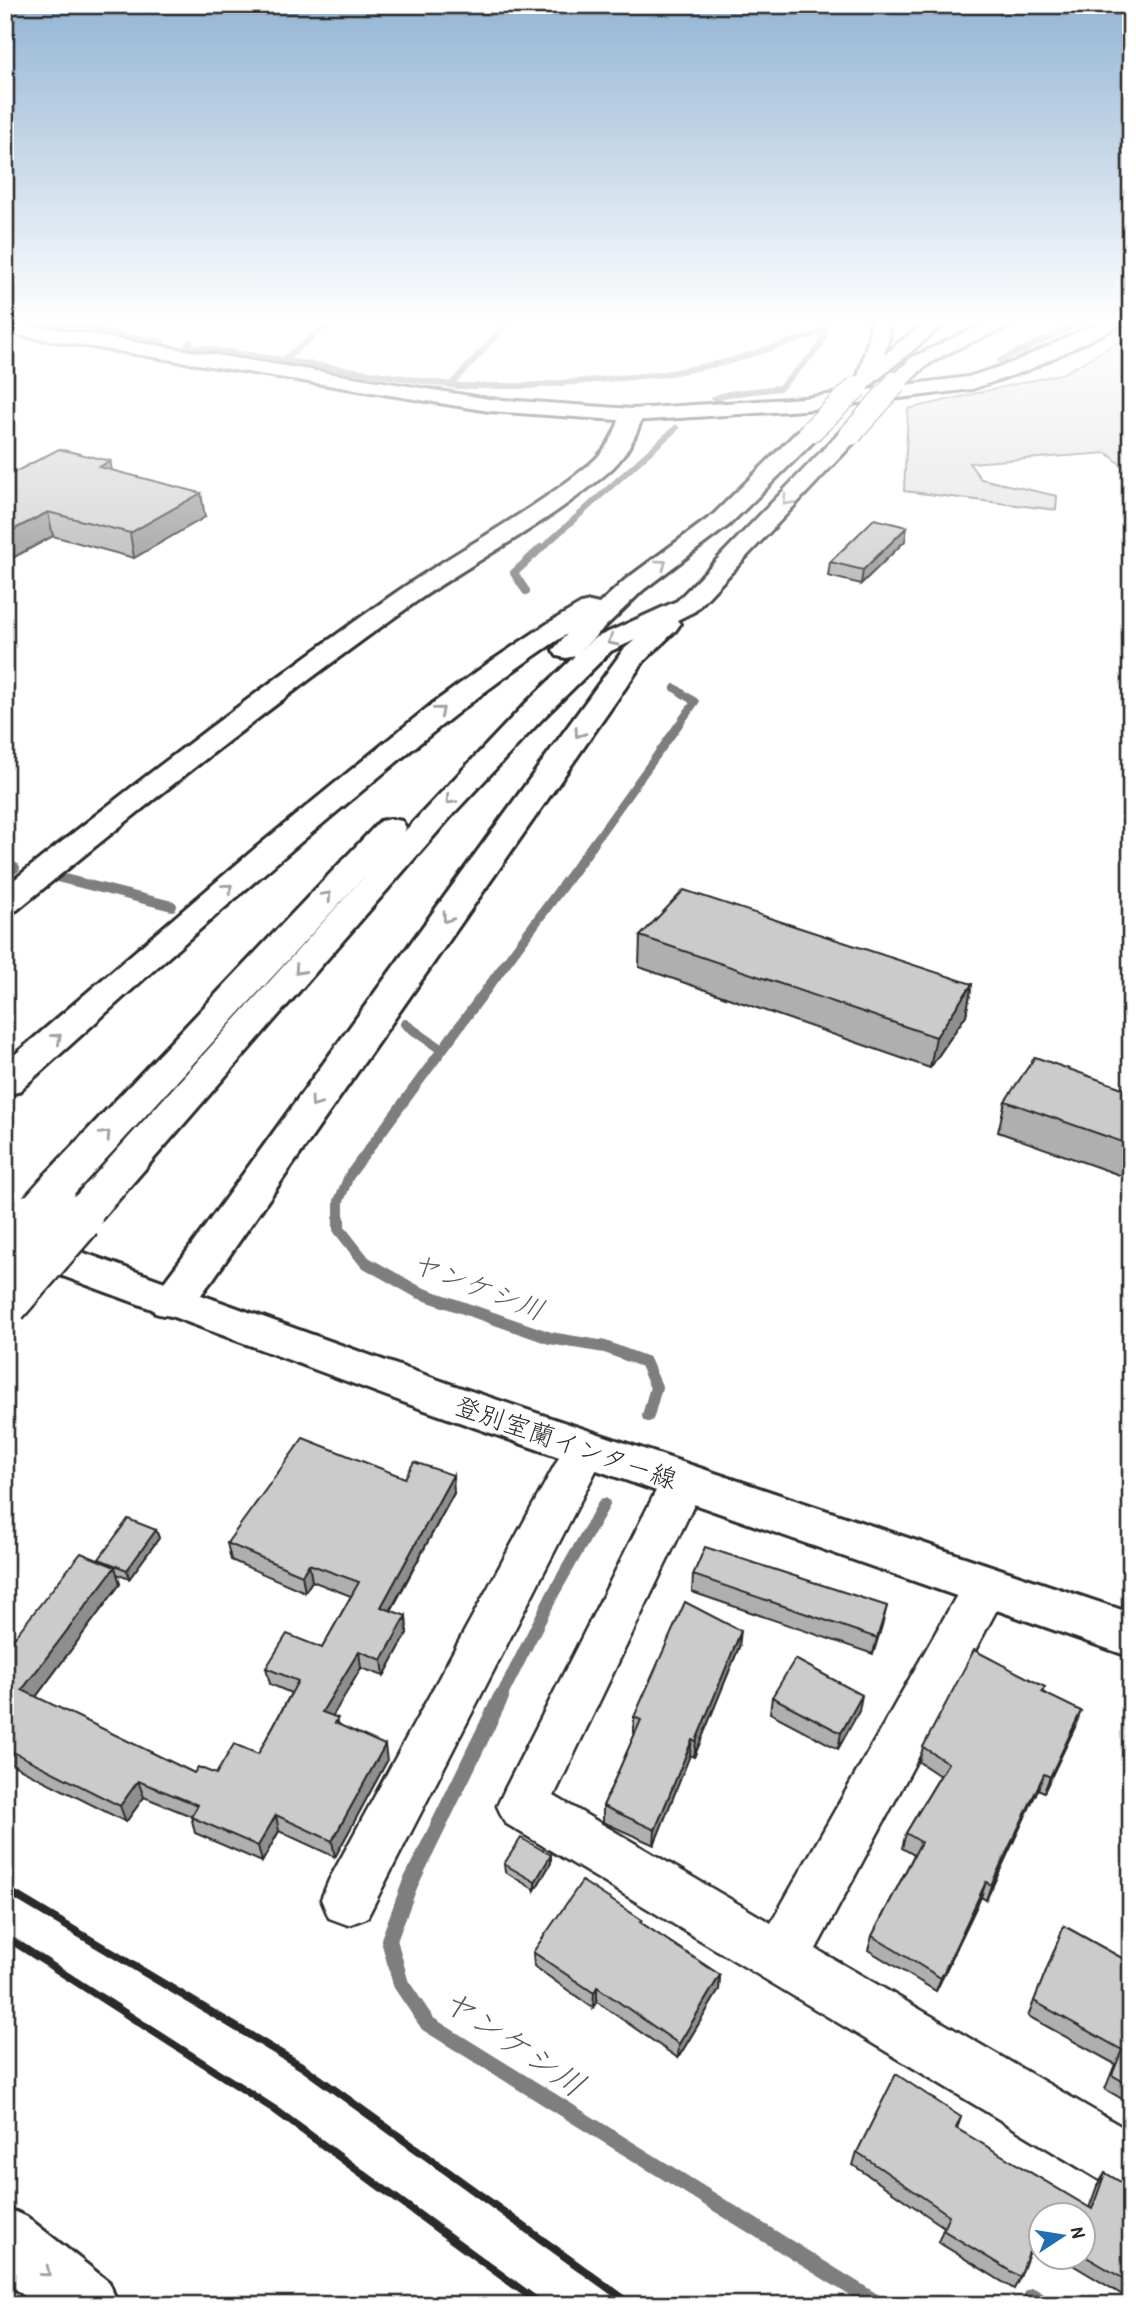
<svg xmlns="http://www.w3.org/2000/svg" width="1136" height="2310" font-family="'Patrick Hand','Klee One',sans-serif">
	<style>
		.green { fill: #e0e0e0; stroke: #868686; stroke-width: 2 }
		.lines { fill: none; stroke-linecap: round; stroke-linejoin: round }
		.stream-far4 { stroke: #7e7e7e; stroke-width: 6 }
		.stream-far3 { stroke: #7e7e7e; stroke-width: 8 }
		.stream-far2 { stroke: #7e7e7e; stroke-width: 10 }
		.stream-far1 { stroke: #7e7e7e; stroke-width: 12 }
		.stream { stroke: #7e7e7e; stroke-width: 16 }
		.minor-casing { stroke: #2b2b2b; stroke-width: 5 }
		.tertiary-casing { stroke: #2b2b2b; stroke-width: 6 }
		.secondary-casing { stroke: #2b2b2b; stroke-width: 6 }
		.primary-casing { stroke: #2b2b2b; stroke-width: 6 }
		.trunk-casing { stroke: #2b2b2b; stroke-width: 6 }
		.motorway-casing { stroke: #2b2b2b; stroke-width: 6 }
		.minor { fill: #fff; fill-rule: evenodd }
		.tertiary { fill: #fff; fill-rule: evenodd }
		.secondary { fill: #fff; fill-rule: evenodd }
		.primary { fill: #fff; fill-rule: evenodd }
		.trunk { fill: #fff; fill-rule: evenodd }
		.motorway { fill: #fff; fill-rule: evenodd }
		.rail { stroke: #2b2b2b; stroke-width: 8 }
		.motorway-bridge-far2-casing { stroke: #2b2b2b; stroke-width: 24; stroke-linecap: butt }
		.motorway-bridge-far1-casing { stroke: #2b2b2b; stroke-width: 40; stroke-linecap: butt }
		.motorway-bridge-casing { stroke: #2b2b2b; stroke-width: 51; stroke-linecap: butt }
		.motorway-bridge-far2 { stroke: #fff; stroke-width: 22 }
		.motorway-bridge-far1 { stroke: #fff; stroke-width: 35 }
		.motorway-bridge { stroke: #fff; stroke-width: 46 }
		.wall { fill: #afafaf; stroke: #2b2b2b; stroke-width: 2 }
		.shaded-wall { fill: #8e8e8e; stroke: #2b2b2b; stroke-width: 2 }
		.building { fill: #cbcbcb; stroke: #2b2b2b; stroke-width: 2 }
		.oneway { stroke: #a0a0a0 }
		.labels { text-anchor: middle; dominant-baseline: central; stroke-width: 5; stroke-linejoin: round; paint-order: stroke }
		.street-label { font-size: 26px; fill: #2b2b2b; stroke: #fff }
		.water-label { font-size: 28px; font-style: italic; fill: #5c5c5c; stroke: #fff }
		.near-water-label { font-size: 33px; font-style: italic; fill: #5c5c5c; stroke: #fff }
	</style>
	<rect width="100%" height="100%" fill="#fff"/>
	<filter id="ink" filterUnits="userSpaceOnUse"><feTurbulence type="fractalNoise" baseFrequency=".0143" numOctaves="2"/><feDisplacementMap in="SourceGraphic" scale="14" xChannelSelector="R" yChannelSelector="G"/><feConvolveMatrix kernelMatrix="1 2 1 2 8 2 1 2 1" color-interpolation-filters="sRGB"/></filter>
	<g filter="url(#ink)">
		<path class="green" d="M1131 335V473L1107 453 969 463 981 479 1057 496 1056 510 904 491 908 409 1064 373Z"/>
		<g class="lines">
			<path class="stream-far4" d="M30 319 162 342
				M190 342 187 346 457 386H527L665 374 727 362 825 331
				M282 361 335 319
				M1000 361 1087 319
				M451 385 511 319
				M714 399 728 394 780 388 820 347 825 331 822 319
				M540 550 676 428"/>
			<path class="stream-far3" d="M526 591 514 573 541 548
				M593 844 695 702 675 688"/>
			<path class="stream-far2" d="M5 866 15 868
				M57 877 172 906
				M442 1050 594 843
				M339 1220V1201L349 1176 442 1050 405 1024"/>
			<path class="stream-far1" d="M339 1218V1229L365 1262 418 1292 550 1338 605 1347 645 1362 656 1387 648 1416
				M500 1699 554 1592 604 1504"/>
			<path class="stream" d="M501 1697 410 1884 389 1940 401 1984 428 2024 880 2305
				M1032 2296 1046 2305"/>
			<g class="minor-casing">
				<path id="minor" d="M585 1432 600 1437 607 1449 367 1918 348 1925 329 1918 321 1899 329 1880 570 1437Z
					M683 1464 699 1469 705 1482 554 1796 771 1923 970 1572 986 1566 1002 1572 1009 1586 1002 1600 816 1949 1131 2132V2194L1110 2186 505 1823 497 1806 505 1789 667 1469Z"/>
			</g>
			<g class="tertiary-casing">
				<path id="tertiary" d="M632 409 640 410 643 415C636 437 625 458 607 473 547 524 475 560 410 606 275 702 145 805 17 910L5 913V887C131 786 260 688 391 596 457 550 529 514 590 464 606 451 615 434 621 415L624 410Z"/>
			</g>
			<g class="secondary-casing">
				<path id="secondary" d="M1107 319 1131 320 1028 370 972 389 804 410 632 421 489 411 5 333V321L489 399 632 409 804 398 968 377 1014 362Z"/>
			</g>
			<g class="primary-casing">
				<path id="primary" d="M20 1230 450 1384 1131 1613V1657L419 1408 6 1255 5 1235Z"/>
			</g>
			<g class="trunk-casing">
				<path id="trunk" d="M5 2207 27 2217 109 2282 118 2305H35L5 2280Z"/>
			</g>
			<g class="motorway-casing">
				<path id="motorway" d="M871 319H890L889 338 884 355 928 319H950L864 391H850L847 387 858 376 869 338Z
					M994 319H1019L1016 323C990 335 946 351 925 367 912 376 907 392 889 387L886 383 911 358Z
					M810 425 818 427 821 432 818 437 729 525 643 590 579 652 593 639 677 601 843 429H859L862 434 695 611 677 620 680 624 676 630 644 661 213 1279C195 1301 187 1323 155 1313L149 1302 183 1257 624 649 635 640 611 651 545 716 453 814 111 1208 97 1212 83 1208 77 1198 83 1188 370 870 73 1195 59 1199 45 1195 39 1185 45 1175 380 821 391 819 402 821 406 828 404 832 525 704 575 656 566 658 557 656 553 650 567 634C493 682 425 738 357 795 241 891 130 991 18 1092L5 1095V1063L258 846 432 704 490 662 550 622 581 604 590 602 599 604 625 580 713 515 802 427Z"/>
			</g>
			<use href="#minor" class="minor"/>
			<use href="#tertiary" class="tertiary"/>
			<use href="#secondary" class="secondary"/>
			<use href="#primary" class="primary"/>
			<use href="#trunk" class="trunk"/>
			<use href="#motorway" class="motorway"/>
			<path class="rail" d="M5 1889 303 2067 632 2305
				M5 1936 274 2109 542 2305"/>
			<g class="motorway-bridge-far2-casing">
				<path id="motorway-bridge-far2" d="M810 432 857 387
					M851 434 896 383"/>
			</g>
			<g class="motorway-bridge-far1-casing">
				<path id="motorway-bridge-far1" d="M28 1220 59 1185
					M78 1220 97 1198"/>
			</g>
			<g class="motorway-bridge-casing">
				<path id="motorway-bridge" d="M5 1245 29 1218
					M5 1303 79 1218"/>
			</g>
			<use href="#motorway-bridge-far2" class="motorway-bridge-far2"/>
			<use href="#motorway-bridge-far1" class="motorway-bridge-far1"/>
			<use href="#motorway-bridge" class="motorway-bridge"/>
		</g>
		<path class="wall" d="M110 461 112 471 205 517 134 558 53 536 5 562V477Z
			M905 541 861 584 828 576 830 562Z
			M640 936 972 984 966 1015 930 1068 639 967Z
			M1131 1091V1179L998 1132 1005 1101Z
			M405 1478 454 1493 391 1611 406 1616 407 1633 384 1676 361 1668 332 1716 339 1724 387 1761 335 1857 279 1831 262 1862 195 1833 191 1816 144 1797 126 1822 5 1761V1649L99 1560V1559L156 1530 159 1538 129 1579 117 1574 120 1584 36 1697 194 1773 216 1774 258 1754 291 1693 270 1684 266 1668 322 1648 351 1596 312 1581 305 1592 231 1560 227 1543Z
			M693 1575 883 1622 873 1654 692 1592Z
			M739 1647 694 1757 690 1755 654 1845 603 1822V1806L635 1734 634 1733V1717Z
			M1043 1692 1075 1727 1044 1792 1038 1789 986 1900 981 1897 936 1991 868 1950 872 1936 914 1855 902 1848 906 1833 940 1776 919 1762 923 1747Z
			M772 1697 859 1711 838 1749 770 1713Z
			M551 1855V1863L535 1890 505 1872 504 1864Z
			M641 1923 720 1975 719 1990 678 2058 597 2002 593 2008 534 1966 533 1952Z
			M1064 1926 1131 1963V2104L1105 2089 1115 2064 1028 2016Z
			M961 2117 957 2129 1089 2208 1097 2186 1105 2173 1131 2188V2300L1061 2258H1083V2216H1041V2246L1034 2241 1020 2277 1014 2289 938 2242 944 2227 853 2165 857 2152Z"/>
		<path class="shaded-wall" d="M110 461 114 485 99 467Z
			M201 493 205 517 134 558 130 533Z
			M48 512 53 536 5 562V534Z
			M907 527 905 541 861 584 863 570Z
			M972 984 966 1015 930 1068 936 1037Z
			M453 1475 454 1493 383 1624 381 1607Z
			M156 1530 159 1538 129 1579 127 1570Z
			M309 1564 312 1581 305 1592 302 1575Z
			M115 1567 120 1584 29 1706 22 1690Z
			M887 1606 883 1622 873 1654 877 1638Z
			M406 1616 407 1633 384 1676 382 1660Z
			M741 1631 739 1647 694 1757 696 1741Z
			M359 1651 361 1668 325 1729 322 1712Z
			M862 1695 859 1711 838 1749 841 1733Z
			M1081 1711 1075 1727 1044 1792 1050 1777Z
			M692 1740 690 1755 654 1845 655 1830Z
			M385 1745 387 1761 335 1857 332 1841Z
			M1044 1774 1038 1789 986 1900 991 1885Z
			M138 1781 144 1797 126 1822 120 1806Z
			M276 1815 279 1831 262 1862 258 1846Z
			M551 1855V1863L535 1890V1882Z
			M986 1882 981 1897 936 1991 941 1978Z
			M720 1975 719 1990 678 2058 679 2044Z
			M597 1987V2002L593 2008 594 1993Z"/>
		<path class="building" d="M59 449 110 461 99 467 201 493 130 533 48 512 5 534V477Z
			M874 519 907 527 863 570 830 562Z
			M684 890 972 984 936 1037 640 936Z
			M1035 1057 1131 1091V1145L1005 1101Z
			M303 1438 405 1478 414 1462 453 1475 381 1607 406 1616 382 1660 359 1651 322 1712 338 1718 335 1723 385 1745 332 1841 276 1815 258 1846 191 1817 198 1805 138 1781 120 1806 5 1748V1649L81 1553 115 1567 22 1690 194 1773 198 1767 216 1774 234 1744 258 1754 298 1681 266 1668 287 1634 322 1648 359 1582 309 1564 302 1575 227 1543Z
			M128 1519 156 1530 127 1570 99 1559Z
			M705 1547 887 1606 877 1638 693 1575Z
			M685 1602 741 1631 696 1741 692 1740 655 1830 603 1806 641 1720 634 1717Z
			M974 1650 1045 1687 1042 1692 1081 1711 1050 1777 1044 1774 991 1885 986 1882 941 1978 872 1936 921 1842 906 1833 948 1763 923 1747Z
			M795 1659 862 1695 841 1733 772 1697Z
			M521 1838 551 1855 535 1882 504 1864Z
			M582 1881 642 1920 640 1922 720 1975 679 2044 597 1987 594 1993 533 1952Z
			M1064 1926 1131 1963V2086L1112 2075 1122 2050 1034 2001Z
			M896 2074 961 2117 956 2128 1092 2209 1105 2173 1131 2188V2283L1083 2255V2216H1041V2229L1038 2227 1020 2277 943 2230 949 2215 857 2152Z"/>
		<defs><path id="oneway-chevron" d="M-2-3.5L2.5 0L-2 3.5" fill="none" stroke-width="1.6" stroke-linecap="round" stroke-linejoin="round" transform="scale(1.75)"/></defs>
		<g class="oneway">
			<use href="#oneway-chevron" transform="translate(787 501) rotate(134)"/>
			<use href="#oneway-chevron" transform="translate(662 564) rotate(-37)"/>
			<use href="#oneway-chevron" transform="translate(612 641) rotate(153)"/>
			<use href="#oneway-chevron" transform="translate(440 711) rotate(-39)"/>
			<use href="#oneway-chevron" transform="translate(579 733) rotate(125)"/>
			<use href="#oneway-chevron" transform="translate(450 800) rotate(133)"/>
			<use href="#oneway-chevron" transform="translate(228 888) rotate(-41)"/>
			<use href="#oneway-chevron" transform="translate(327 896) rotate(-47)"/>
			<use href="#oneway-chevron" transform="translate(447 918) rotate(125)"/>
			<use href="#oneway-chevron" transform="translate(299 970) rotate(132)"/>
			<use href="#oneway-chevron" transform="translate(57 1038) rotate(-41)"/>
			<use href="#oneway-chevron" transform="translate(315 1103) rotate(125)"/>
			<use href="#oneway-chevron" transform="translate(106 1135) rotate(-47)"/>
			<use href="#oneway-chevron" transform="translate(46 2272) rotate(39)"/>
		</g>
	</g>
	<linearGradient id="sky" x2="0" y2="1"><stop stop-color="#94b5d4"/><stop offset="0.5" stop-color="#fff"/><stop offset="1" stop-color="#fff" stop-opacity="0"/></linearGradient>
	<rect width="1136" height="642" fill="url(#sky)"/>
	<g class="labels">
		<g class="street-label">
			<text transform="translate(566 1442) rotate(19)">登別室蘭インター線</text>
		</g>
		<g class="water-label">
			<text transform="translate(478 1286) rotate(21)">ヤンケシ川</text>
		</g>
		<g class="near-water-label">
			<text transform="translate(514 2042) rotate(34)">ヤンケシ川</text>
		</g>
	</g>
	<rect width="1136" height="2310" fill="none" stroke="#fff" stroke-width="28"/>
	<rect x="14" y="14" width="1108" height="2282" fill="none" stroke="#2b2b2b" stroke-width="2.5" filter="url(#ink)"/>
	<g transform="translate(1062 2236) rotate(78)"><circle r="33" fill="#ffffff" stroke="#aaaaaa" stroke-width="2"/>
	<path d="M0-5L12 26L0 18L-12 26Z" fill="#1f6fb2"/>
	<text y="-10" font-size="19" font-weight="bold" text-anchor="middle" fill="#2b2b2b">N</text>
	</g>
</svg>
